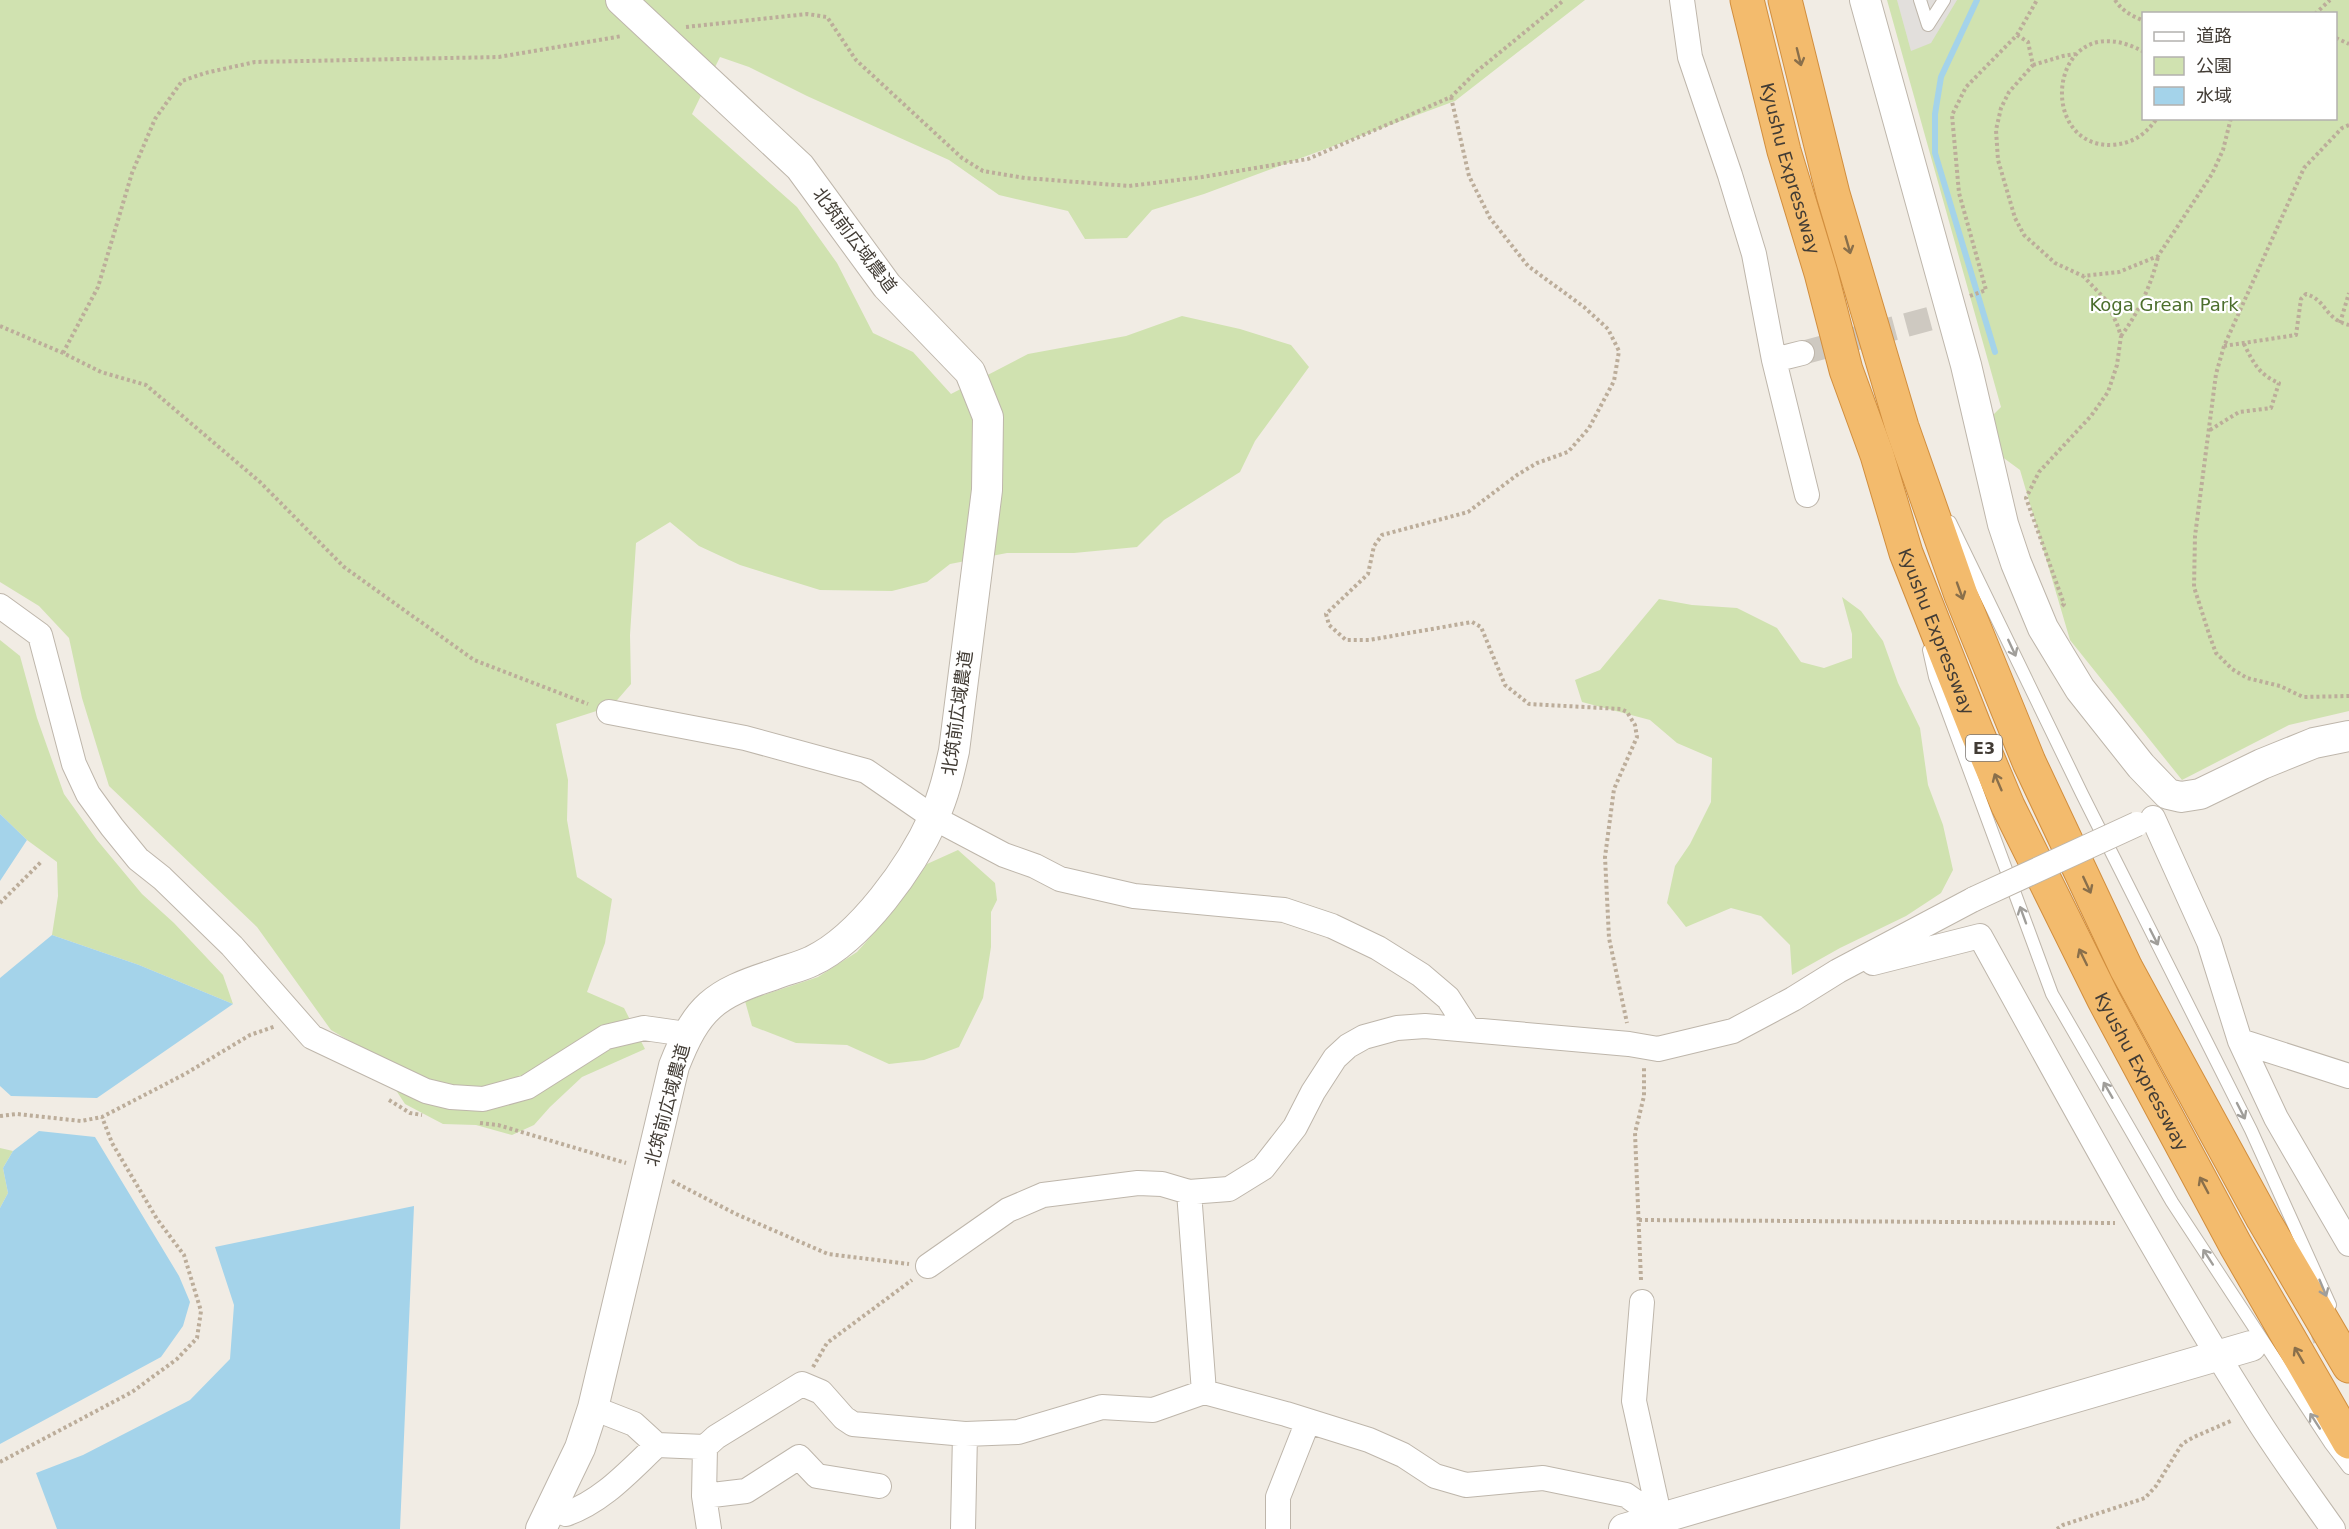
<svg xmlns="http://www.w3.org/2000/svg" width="2349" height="1529" font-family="'DejaVu Sans','Noto Sans JP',sans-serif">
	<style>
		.green { fill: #d0e2b0; fill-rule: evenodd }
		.parking { fill: #e2dfdc }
		.water { fill: #a4d3ea }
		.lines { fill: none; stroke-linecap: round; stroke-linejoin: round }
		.stream { stroke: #a4d3ea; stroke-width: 6 }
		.minor-tunnel { stroke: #cec9c1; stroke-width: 24; stroke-dasharray: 24 12; stroke-linecap: butt }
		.tertiary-tunnel { stroke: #cec9c1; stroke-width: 30; stroke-dasharray: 30 15; stroke-linecap: butt }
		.service-casing { stroke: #beb6ab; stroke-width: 14 }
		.minor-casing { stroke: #beb6ab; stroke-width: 26 }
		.tertiary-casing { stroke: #beb6ab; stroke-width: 32 }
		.motorway-casing { stroke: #d18e3e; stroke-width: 35 }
		.path { stroke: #bcad9a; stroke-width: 4; stroke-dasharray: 3 3; stroke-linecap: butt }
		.service { stroke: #fff; stroke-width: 12 }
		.minor { stroke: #fff; stroke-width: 24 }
		.tertiary { stroke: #fff; stroke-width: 30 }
		.motorway { stroke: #f3bb6d; stroke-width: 33 }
		.minor-bridge-casing { stroke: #beb6ab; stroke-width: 26; stroke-linecap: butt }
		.minor-bridge { stroke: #fff; stroke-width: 24 }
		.oneway { stroke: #896f4b }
		.oneway2 { stroke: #a09e9a }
		.labels { text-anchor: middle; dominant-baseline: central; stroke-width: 4.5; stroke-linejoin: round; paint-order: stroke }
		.shield { fill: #fff; stroke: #7b7672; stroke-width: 1.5 }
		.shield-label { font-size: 16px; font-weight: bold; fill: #423c35 }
		.street-label { font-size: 18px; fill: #423c35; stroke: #fff }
		.park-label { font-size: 18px; fill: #4c6f2d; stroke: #fff }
	</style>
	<rect width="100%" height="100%" fill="#f1ece4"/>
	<path class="green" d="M0 0H1585L1455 101 1204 194 1152 210 1127 238 1085 239 1068 211 999 195 949 160 807 96 749 67 720 57 692 114 797 207 837 263 873 333 913 352 951 394 1028 354 1126 336 1182 316 1240 329 1291 345 1309 367 1255 441 1240 472 1164 520 1137 547 1074 553H1007L950 564 927 582 892 591 820 590 740 565 699 546 670 522 636 543 630 635 631 684 612 706 556 724 568 780 567 820 577 877 612 899 605 943 587 992 624 1008 645 1049 582 1077 550 1107 534 1125 512 1135 476 1125 443 1124 405 1104 373 1055 331 1030 257 927 109 786 82 698 69 638 39 606 0 582Z
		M1887 0H2349V711L2289 725 2182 780 2070 640 2020 470 2001 456 1991 417 2001 407ZM2144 14H2336V118H2144Z
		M1842 597 1861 611 1883 641 1898 683 1920 728 1928 785 1943 825 1953 870 1941 893 1906 916 1840 948 1792 975 1790 945 1761 916 1731 908 1686 927 1667 903 1675 866 1690 844 1711 802 1712 758 1677 743 1650 720 1582 702 1575 680 1600 670 1659 599 1692 605 1737 608 1777 628 1801 662 1824 668 1852 658V634Z
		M0 640 20 656 37 718 64 794 97 840 142 894 174 923 223 975 233 1004 139 965 52 935 58 896 57 862 27 840 0 814Z
		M958 850 995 883 997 900 991 912V947L983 998 959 1047 924 1060 889 1064 847 1045 796 1043 752 1026 745 1001 818 977 857 952 890 915 927 864Z
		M0 1148 13 1151 3 1168 8 1193 0 1208Z"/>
	<path class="parking" d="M1897 0H1957L1931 43 1911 51Z"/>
	<path class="water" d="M0 814 27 840 0 881Z
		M52 935 139 965 233 1004 97 1098 11 1096 0 1086V978Z
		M39 1131 95 1137 179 1276 190 1302 183 1326 161 1357 0 1444V1208L8 1193 3 1168 13 1151Z
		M414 1206 400 1529H57L36 1473 83 1455 190 1400 230 1359 234 1305 215 1247Z"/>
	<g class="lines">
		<path class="stream" d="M1977 0 1941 77 1935 114V153L1995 352"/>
		<path class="minor-tunnel" d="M1802 353 1951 313"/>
		<path class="tertiary-tunnel" d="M2266 1342 2349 1317"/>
		<g class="service-casing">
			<path id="service" d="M1920 0 1928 25 1944 0
				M1950 522 2082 794 2251 1130 2330 1305
				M1929 650 1935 677 2052 994 2172 1202 2330 1443 2349 1468"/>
		</g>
		<g class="minor-casing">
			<path id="minor" d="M1682 0 1690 57 1730 175 1754 254 1774 360 1807 495
				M1774 360 1802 353
				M0 606 40 635 74 764 88 794 112 827 138 859 162 878 232 946 312 1037 426 1091 451 1097 483 1099 527 1087 606 1037 644 1028 686 1034
				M609 712 745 738 866 771 934 818 1004 855 1035 866 1060 879 1134 896 1284 910 1332 926 1378 948 1421 975 1448 998 1468 1029
				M2153 818 2209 942 2240 1041 2276 1118 2349 1244
				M1873 963 1980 936C2068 1095 2154 1255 2251 1409 2276 1450 2305 1489 2333 1529
				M2240 1041 2349 1076
				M928 1266 1008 1210 1043 1195 1138 1183 1162 1184 1189 1192 1229 1189 1263 1168 1295 1127 1313 1092 1335 1058 1348 1046 1364 1037 1397 1028 1425 1026 1629 1044 1658 1049 1733 1031 1793 999 1838 971 1974 899
				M1642 1302 1634 1401 1660 1519
				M1204 1392 1286 1414 1369 1440 1403 1455 1435 1476 1466 1485 1543 1478 1626 1495 1660 1519
				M593 1408 634 1424 657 1445
				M704 1496 746 1491 799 1457 817 1476 879 1486
				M551 1508 566 1514C603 1501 629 1471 657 1445L705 1447
				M709 1529 704 1496 705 1447 716 1437 802 1384 821 1392 844 1418 853 1424 965 1434
				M963 1529 965 1434 1018 1432 1102 1407 1153 1410 1204 1392 1189 1192
				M1278 1529V1497L1308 1421"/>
		</g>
		<g class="tertiary-casing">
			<path id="tertiary" d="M1865 0 1966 365 2003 524 2016 563 2043 628 2080 689 2141 766 2168 794 2181 797 2200 794 2262 764 2314 743 2349 736
				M541 1529 580 1448 593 1408 674 1066C697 1007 714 994 773 975 785 970 800 967 812 961 861 938 912 866 934 817 944 795 949 773 954 751L987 490 988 417 970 372 887 286 800 167 621 0
				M1624 1529 2251 1346"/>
		</g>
		<g class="motorway-casing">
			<g id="motorway">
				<path id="s1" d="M1747 0 1784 151 1821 273 1846 370 1877 455 1906 553 1976 730 2008 806 2104 1000 2236 1246 2349 1442"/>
				<path d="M1785 0 1833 194 1902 427 1961 595 2029 762 2126 968 2263 1219 2349 1366"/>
			</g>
		</g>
		<path class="path" d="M2115 0C2122 11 2132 16 2144 21
			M2315 14 2330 0
			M686 27 807 14 827 17 856 60 962 158 983 171 1025 178 1129 186 1202 177 1308 159 1451 97 1476 72 1564 0
			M2017 35 2028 42 2033 65 2009 92 2001 108 1996 130 1998 160 2015 218 2024 235 2055 263 2083 276 2119 272 2158 256 2212 174 2223 150 2231 118
			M2336 38 2349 44
			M2144 52C2051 1 2033 146 2111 145 2131 144 2146 135 2157 118
			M2033 65 2063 56 2075 54
			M1451 97 1469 176 1490 218 1528 266 1584 307 1608 329 1619 351 1614 381 1589 428 1568 452 1537 463 1517 475 1468 512 1382 535 1374 546 1368 574 1326 614 1329 625 1346 640H1369L1472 622 1481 627 1505 685 1529 704 1621 709 1627 712 1635 725 1637 737 1614 789 1605 857 1609 938 1627 1023
			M2349 125 2342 128 2304 168 2224 346 2216 374 2195 536 2194 587 2210 637 2216 653 2232 669 2247 678 2280 686 2303 697 2349 696
			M1970 296 1986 290 1959 193 1952 115 1966 87 2017 35 2037 0
			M2340 323 2349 293
			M0 326 63 353 101 372 146 385 260 482 344 567 474 660 588 704
			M2121 336C2139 312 2151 285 2158 257
			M2224 346 2296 335 2301 299 2306 294C2327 300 2324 319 2349 325
			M63 353 98 287 132 173 155 119 182 81 205 73 255 62 499 57 622 36
			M2210 430 2239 412 2271 408 2279 383C2259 375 2253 362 2244 344
			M2062 606 2064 604 2026 498 2039 472 2091 416 2108 392 2117 365 2121 336 2117 324 2105 299 2084 277
			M0 903 42 861
			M389 1100 410 1113 422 1115
			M0 1116 17 1114 81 1121 102 1117 185 1074 250 1035 276 1026
			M480 1123 498 1125 626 1163
			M672 1181 736 1214 828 1254 909 1264
			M1639 1220 2115 1223
			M1641 1280 1635 1133 1644 1096V1067
			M813 1367 827 1343 912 1280
			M0 1462 132 1392 177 1359 197 1338 201 1311 184 1255 157 1219 112 1143 102 1117
			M2057 1529 2063 1525 2145 1498 2156 1486 2182 1444 2194 1437 2233 1420"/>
		<use href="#service" class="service"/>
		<use href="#minor" class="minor"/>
		<use href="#tertiary" class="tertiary"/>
		<use href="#motorway" class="motorway"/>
		<g class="minor-bridge-casing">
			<path id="minor-bridge" d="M1974 899 2137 824"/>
		</g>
		<use href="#minor-bridge" class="minor-bridge"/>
	</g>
	<defs><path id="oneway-shaft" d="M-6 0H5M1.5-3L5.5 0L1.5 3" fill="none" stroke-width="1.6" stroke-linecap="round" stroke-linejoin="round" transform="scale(1.5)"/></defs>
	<g class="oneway">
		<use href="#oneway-shaft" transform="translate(1799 57) rotate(76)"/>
		<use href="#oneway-shaft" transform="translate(1848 245) rotate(74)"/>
		<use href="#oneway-shaft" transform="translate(1960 591) rotate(70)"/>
		<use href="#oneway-shaft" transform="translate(1998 782) rotate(-113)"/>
		<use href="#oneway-shaft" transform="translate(2087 885) rotate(65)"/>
		<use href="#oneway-shaft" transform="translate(2083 957) rotate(-116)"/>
		<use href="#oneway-shaft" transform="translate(2204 1185) rotate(-118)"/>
		<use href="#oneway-shaft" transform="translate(2299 1355) rotate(-120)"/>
	</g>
	<g class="oneway2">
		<use href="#oneway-shaft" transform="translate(2012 648) rotate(65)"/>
		<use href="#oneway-shaft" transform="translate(2023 915) rotate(-110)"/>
		<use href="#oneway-shaft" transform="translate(2154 937) rotate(63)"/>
		<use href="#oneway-shaft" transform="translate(2108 1090) rotate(-120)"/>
		<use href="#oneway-shaft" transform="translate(2241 1111) rotate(63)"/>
		<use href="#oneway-shaft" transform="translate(2208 1257) rotate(-123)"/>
		<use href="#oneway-shaft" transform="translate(2323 1288) rotate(67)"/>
		<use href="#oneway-shaft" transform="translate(2315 1421) rotate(-123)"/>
	</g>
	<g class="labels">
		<rect class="shield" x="1966" y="735" width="36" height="26" rx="4.5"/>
		<g class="shield-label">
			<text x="1984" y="748">E3</text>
		</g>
		<g class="street-label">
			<text stroke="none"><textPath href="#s1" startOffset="174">Kyushu Expressway</textPath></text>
			<text transform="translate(855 240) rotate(53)">北筑前広域農道</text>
			<text stroke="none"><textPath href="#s1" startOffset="660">Kyushu Expressway</textPath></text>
			<text transform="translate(957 713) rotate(-82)">北筑前広域農道</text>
			<text stroke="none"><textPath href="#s1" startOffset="1146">Kyushu Expressway</textPath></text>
			<text transform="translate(667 1105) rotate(-75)">北筑前広域農道</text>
		</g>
		<g class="park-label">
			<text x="2164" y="304">Koga Grean Park</text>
		</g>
	</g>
	<rect x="2142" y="12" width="195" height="108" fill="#ffffff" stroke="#b3b1ae" stroke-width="1.5"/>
	<rect x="2154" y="32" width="30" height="9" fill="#ffffff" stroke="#b3b1ae" stroke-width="1.5"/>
	<text x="2196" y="42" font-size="18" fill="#423c35">道路</text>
	<rect x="2154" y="57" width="30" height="18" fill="#d0e2b0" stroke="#b3b1ae" stroke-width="1.5"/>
	<text x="2196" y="72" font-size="18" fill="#423c35">公園</text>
	<rect x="2154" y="87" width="30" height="18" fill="#a4d3ea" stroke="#b3b1ae" stroke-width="1.5"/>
	<text x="2196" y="102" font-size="18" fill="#423c35">水域</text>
</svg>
